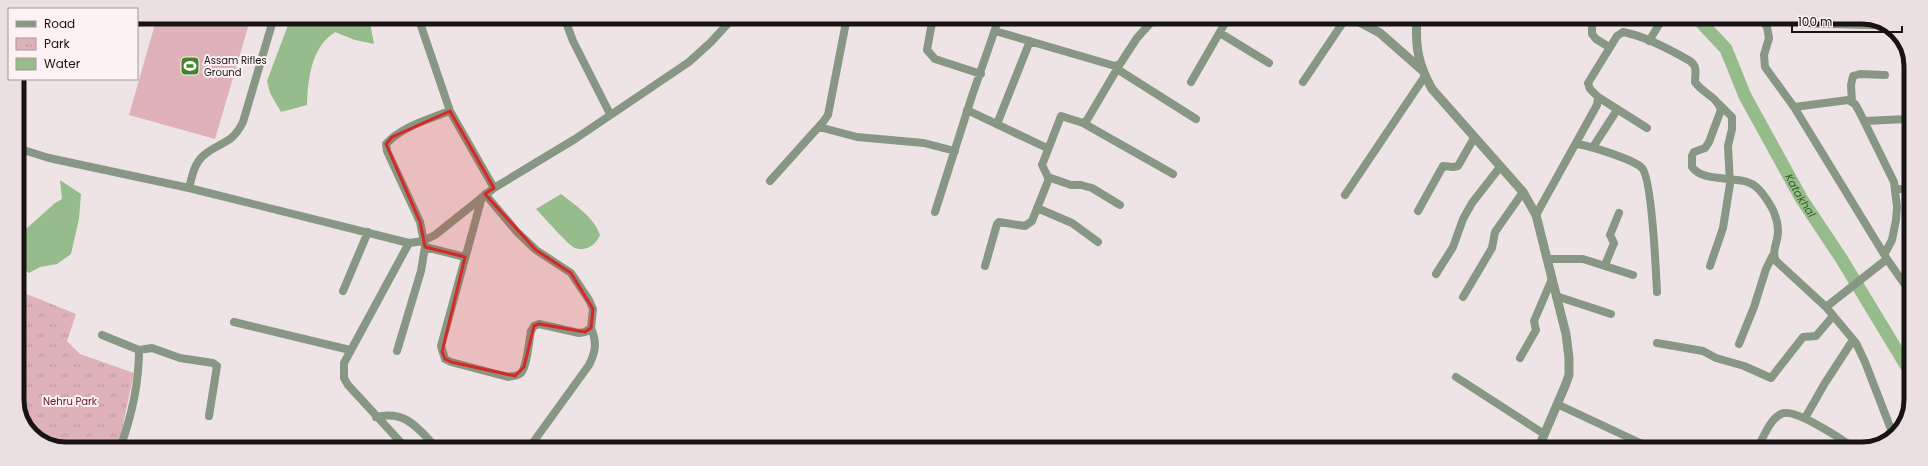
<svg xmlns="http://www.w3.org/2000/svg" width="1928" height="466" font-family="Poppins,sans-serif">
	<style>
		.grass { fill: #deb2b8 }
		.park { fill: url(#park-tufts) }
		.water { fill: #96bc8c }
		.lines { fill: none; stroke-linecap: round; stroke-linejoin: round }
		.river { stroke: #96bc8c; stroke-width: 13 }
		.minor { stroke: #879783; stroke-width: 8 }
		.tertiary { stroke: #879783; stroke-width: 9 }
		.marked { fill: #d62828; fill-opacity: 0.2; stroke: #d62828; stroke-width: 3; stroke-linejoin: round }
		.labels { text-anchor: middle; dominant-baseline: central; stroke-width: 4; stroke-linejoin: round; paint-order: stroke }
		.poi-label { font-size: 10px; fill: #181414; stroke: #fdf1f3; text-anchor: start }
		.park-label { font-size: 10px; fill: #62172c; stroke: #fdf1f3 }
		.water-label { font-size: 11px; font-style: italic; fill: #306021; stroke: #fdf1f3 }
		.rim { fill: none; stroke: #181414; stroke-width: 5 }
	</style>
	<defs>
		<pattern id="park-tufts" width="24" height="20" patternUnits="userSpaceOnUse"><rect width="24" height="20" fill="#deb2b8"/><path d="M3 7l-1-3M5 7V3M7 7l1-3M15 17l-1-3M17 17v-4M19 17l1-3" fill="none" stroke="#be989d"/></pattern>
	</defs>
	<rect width="100%" height="100%" fill="#efe4e5"/>
	<path class="grass" d="M157 17H251L215 139 129 115Z"/>
	<path class="park" d="M17 290 76 314 67 341 80 354 134 373 118 448H56L29 433 17 406Z"/>
	<path class="water" d="M291 17H369L374 44 355 40 335 32C311 48 308 78 307 105L281 112 270 93 267 81Z
		M60 180 81 194 79 219 71 254 57 264 40 267 29 273 17 266V237L55 203 62 199Z
		M561 194C575 205 594 217 600 235 596 245 586 252 575 248 568 245 543 216 536 209Z"/>
	<g class="lines">
		<path class="river" id="s1" d="M1697 18 1726 49 1745 96 1801 198 1841 258 1910 372"/>
		<path class="minor" d="M418 17 450 111 494 188
			M564 17 573 41 610 114
			M933 17 927 50 935 59 981 74
			M1592 18V34L1596 39 1609 47
			M1761 18 1767 27 1769 38 1764 55 1765 67 1794 107 1887 259
			M995 31 1115 66 1120 64 1137 38 1155 18
			M1220 33 1269 63
			M1649 41 1660 23 1658 18
			M1117 69 1196 119
			M1191 82 1228 18
			M1303 82 1346 18
			M1598 97 1647 128
			M1852 102 1851 85 1853 76 1860 74 1885 75
			M1794 107 1848 100 1855 104 1860 113 1894 182 1897 207 1896 220 1892 240 1885 253
			M967 110 1047 148 1049 147 1061 116 1083 123 1087 120 1120 64
			M1865 121 1907 119
			M1083 123 1173 174
			M997 124 1030 41
			M819 127 857 137 924 143 955 151
			M1577 144C1590 146 1633 159 1642 168 1652 179 1656 272 1657 292
			M1593 147 1617 110
			M17 148 49 158 189 188 409 243 423 241 435 235 494 188 575 139 689 62 711 42 734 17
			M1048 177 1071 185H1081L1092 188 1120 205
			M770 181 823 122 828 115 847 17
			M189 188C192 177 194 164 203 156 220 141 231 146 243 122L274 17
			M1896 189H1911
			M1345 195 1425 76
			M482 197 441 346 445 359 451 362 508 377C512 376 518 376 521 373 527 367 529 340 531 331L534 326 539 324 579 333 585 332 591 328 593 309 589 300 571 273 536 250 517 232 485 194
			M1037 208 1072 223 1098 242
			M1418 211 1443 166 1453 167 1458 166 1474 138
			M935 212 972 96 999 18
			M1536 215 1597 105 1598 97 1590 89 1588 83 1617 36 1623 32C1645 36 1671 50 1690 61 1698 67 1695 73 1695 82 1703 94 1717 96 1721 110L1709 142 1705 148 1694 152 1692 156V167C1704 184 1739 174 1755 186 1762 191 1768 201 1772 208 1775 214 1778 224 1778 232 1778 242 1771 251 1776 261L1826 307 1856 343 1865 362 1894 437
			M425 247 465 257
			M1547 259H1583L1633 275
			M1605 265 1614 243 1610 235 1619 213
			M985 266 997 224 999 222 1025 226 1032 221 1048 181V177L1042 165 1049 147
			M1710 266 1723 228 1730 184 1728 146 1732 129V117L1719 104
			M1436 274 1453 247 1463 219 1472 203 1500 167
			M343 291 368 232
			M1556 296 1611 314
			M1463 297 1492 248 1495 232 1523 192
			M1826 307 1887 259 1910 292
			M234 322 350 350
			M102 335 139 350C139 382 131 418 120 448
			M1657 343 1703 351 1716 358 1744 366 1771 378 1803 337 1816 336 1833 316
			M1739 344 1754 307 1766 269 1773 255
			M139 350 152 348 180 358 213 363 217 366 209 416
			M397 351 421 271 425 247 420 222 387 151 386 144C401 127 429 119 450 111
			M1520 358 1536 330 1534 321 1552 279
			M1456 377 1544 434
			M1557 404 1653 449
			M376 417C407 410 418 429 437 448
			M1805 418 1825 383 1853 340
			M406 448 348 385 344 378V363L409 243
			M529 448 589 365C596 351 597 342 591 328
			M1757 449C1763 438 1770 419 1781 414 1794 407 1843 440 1855 449
			M1813 449 1815 446"/>
		<path class="tertiary" d="M1352 18 1380 33 1422 70
			M1417 18C1415 46 1418 64 1432 89L1523 192 1536 215 1566 334 1569 358V375L1565 386 1538 449
			M1784 18 1813 23 1884 25"/>
	</g>
	<path class="marked" d="M450 111 494 188 485 194 536 250 571 273 593 309 591 328 585 332 539 324 534 326 524 367 515 376 451 362 445 359 442 352 465 257 425 247 420 222 386 144 392 137Z"/>
	<defs>
		<g id="stadium-square" transform="scale(1)"><rect x="-9" y="-9" width="18" height="18" rx="4" fill="#40852a" stroke="#fdf1f3"/><path d="M0-5a6.5 5 0 1 0 0 10a6.5 5 0 1 0 0-10ZM-3.5-1.8h7v3.6h-7Z" fill="#fff"/></g>
	</defs>
	<g fill-rule="evenodd">
		<use href="#stadium-square" x="190" y="66"/>
	</g>
	<g class="labels">
		<g class="poi-label">
			<text x="204" y="60">Assam Rifles<tspan x="204" dy="12">Ground</tspan></text>
		</g>
		<g class="park-label">
			<text x="70" y="401">Nehru Park</text>
		</g>
		<g class="water-label">
			<text stroke="none"><textPath href="#s1" startOffset="207">Katakhal</textPath></text>
		</g>
	</g>
	<path d="M0 0H1928V466H0ZM66 24H1862A42 42 0 0 1 1904 66V400A42 42 0 0 1 1862 442H66A42 42 0 0 1 24 400V66A42 42 0 0 1 66 24Z" fill="#ebdfe1" fill-rule="evenodd"/>
	<path class="rim" d="M66 24H1862A42 42 0 0 1 1904 66V400A42 42 0 0 1 1862 442H66A42 42 0 0 1 24 400V66A42 42 0 0 1 66 24Z"/>
	<rect x="8" y="8" width="130" height="72" fill="#fdf1f3" stroke="#a1999a"/>
	<rect x="16" y="21" width="20" height="6" fill="#879783" stroke="#a1999a"/>
	<text x="44" y="28" font-size="12" fill="#181414">Road</text>
	<rect x="16" y="38" width="20" height="12" fill="url(#park-tufts)" stroke="#a1999a"/>
	<text x="44" y="48" font-size="12" fill="#181414">Park</text>
	<rect x="16" y="58" width="20" height="12" fill="#96bc8c" stroke="#a1999a"/>
	<text x="44" y="68" font-size="12" fill="#181414">Water</text>
	<path d="M1792 26v6h110v-6" fill="none" stroke="#181414" stroke-width="2"/>
	<text x="1798" y="26" font-size="12" fill="#181414" stroke="#fdf1f3" stroke-width="3" paint-order="stroke">100 m</text>
</svg>
